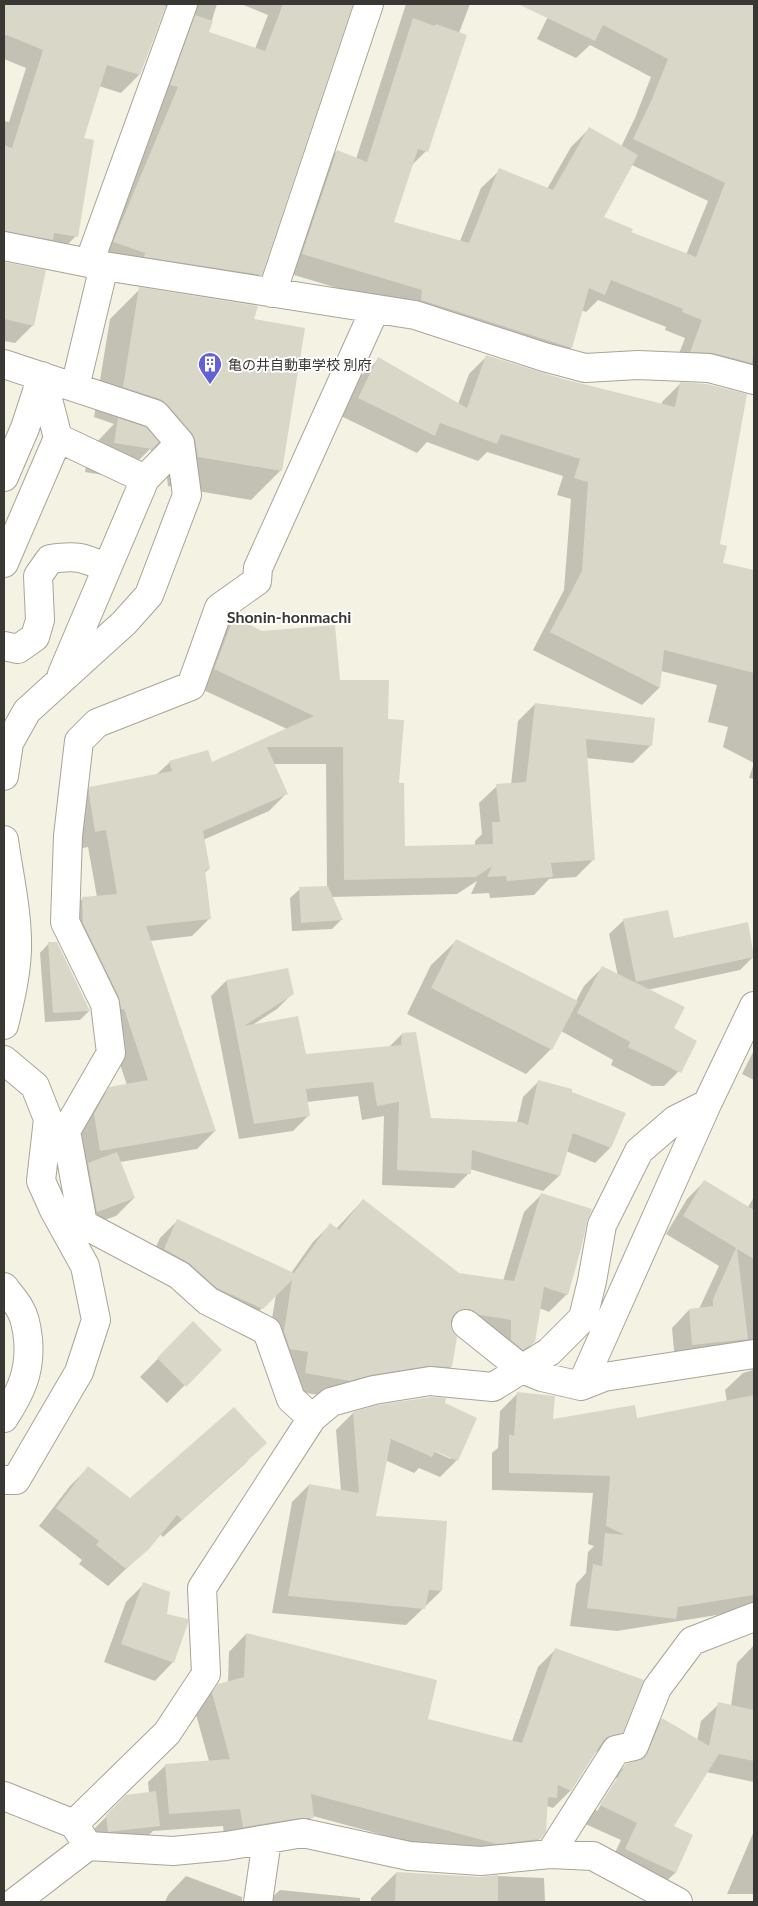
<svg xmlns="http://www.w3.org/2000/svg" width="758" height="1906" font-family="Lato,'Noto Sans JP',sans-serif">
	<style>
		.shadow { fill: #0003; fill-rule: evenodd }
		.building { fill: #d9d7c8 }
		.lines { fill: none; stroke-linecap: round; stroke-linejoin: round }
		.minor-casing { stroke: #a8a597; stroke-width: 30 }
		.minor { stroke: #fff; stroke-width: 28 }
		.labels { text-anchor: middle; dominant-baseline: central; stroke-width: 4; stroke-linejoin: round; paint-order: stroke }
		.poi-label { font-size: 14px; fill: #393832; stroke: #fff; text-anchor: start }
		.quarter-label { font-size: 16px; font-weight: bold; fill: #393832; stroke: #fff }
	</style>
	<rect width="100%" height="100%" fill="#f4f2e2"/>
	<path class="shadow" d="M4 4H217L208 33 255 49 268 15 241 4H351L260 274 242 293 96 260 161 106 153 103 170 7H164L139 75 121 93 99 86 83 139 76 236 58 254 4 251V121L9 122 26 68 4 59Z
		M406 4H470L459 33 426 151 411 166 393 223 460 241 481 188 500 170 547 189 571 147 589 129 621 147 635 118 651 77 590 45 576 58 537 39 554 4H754V386L673 369 685 338 665 330 666 327 598 300 586 312 581 310 571 348 553 366 404 308 284 272 319 169 337 151 356 159ZM632 165 708 201 686 255 629 233 602 218Z
		M4 263 45 271 33 325 15 343 4 341Z
		M140 289 252 320 281 470 251 500 168 486 166 470 150 449 121 478 85 472 89 450 114 424 94 417 110 319Z
		M487 356 563 381 662 405V402L680 384 719 545 722 564 754 571V763L723 747 728 727 708 722 717 685 661 671 659 688 642 705 533 650 564 590 571 499 557 495 563 476 487 452 478 461 427 442 417 453 341 416 361 376 379 359 458 404 469 374Z
		M234 618 339 681 387 720 398 785 404 847 475 846V841L482 834 479 803 497 786 511 785 518 721 535 704 651 745 633 763 586 758 593 860 576 877 549 879 534 895 490 898 489 893 471 894 477 881 457 894 331 897 341 920 332 929 292 931 290 898 300 889 327 887 326 764H273L286 794 269 811 203 840 209 869 204 873 209 919 192 936 150 941 215 1131 197 1149 120 1162 134 1198 116 1216 79 1229 77 1133 92 1106 110 1088 127 1085 107 1026 65 916 82 899 97 897 88 847 78 849 72 805 90 788 156 775 170 762 211 763 287 729 197 687 216 636Z
		M754 763V779L749 778Z
		M624 920 673 940 754 956 740 970 647 990 672 1029 682 1068 664 1086H652L611 1065 613 1060 561 1031 551 1049 526 1074 407 1014 431 965 456 941 576 1001 584 986 602 968 618 976 609 934Z
		M49 943 89 1011 80 1020 45 1022 40 953Z
		M226 981 292 994 277 1009 251 1026 305 1056 389 1047 402 1034 430 1119 517 1123 523 1097 538 1082 570 1092 610 1148 595 1163 566 1151 559 1176 543 1191 470 1169 469 1173 454 1188 382 1185 384 1116 362 1120 358 1096 307 1102 309 1115 293 1131 239 1139 211 996Z
		M754 1050V1080L742 1074Z
		M705 1181 748 1207 754 1197V1609L617 1631 570 1626 576 1584 586 1573 588 1552 594 1546 588 1544 593 1493 492 1490V1453L498 1448 500 1411 518 1393 552 1420H636L727 1402 725 1390 743 1373 753 1370 748 1362H675L672 1328 689 1310 699 1309 719 1266 666 1234 687 1199Z
		M541 1195 585 1222 567 1294 549 1312 539 1308 534 1342 516 1360 450 1325 451 1367 433 1384 331 1397 288 1390 267 1349 276 1294 244 1326 147 1267 160 1238 177 1221 291 1273 313 1242 330 1225 336 1229 363 1200 459 1274 503 1281 524 1212Z
		M193 1323 220 1350 167 1403 140 1377Z
		M444 1404 457 1460 440 1477 419 1468 414 1473 385 1460 375 1517 441 1591 406 1625 272 1613 292 1502 309 1485 341 1491 336 1430 353 1413ZM430 1447 451 1456V1459L429 1449Z
		M248 1461 163 1537 160 1534 148 1548 108 1586 79 1564 82 1560 39 1526 70 1486 88 1468 130 1500Z
		M144 1584 165 1615 187 1623 172 1663 155 1681 104 1662 126 1602Z
		M246 1634 426 1720 512 1741 538 1667 555 1650 621 1732 604 1750 595 1752 570 1791 553 1808 547 1806 540 1838 522 1856 479 1861 313 1816 296 1835 225 1844 223 1826 153 1831 141 1843 89 1834 127 1796 149 1793 148 1782 166 1765 209 1761 195 1711 201 1703 219 1685 228 1683 229 1652Z
		M754 1645V1782L706 1772 672 1826 692 1836 675 1873 657 1890 608 1867 621 1840 583 1823 608 1783 626 1765 634 1762 645 1737 662 1719 697 1741 701 1721 719 1704 731 1706 737 1663ZM615 1778H618L597 1811 595 1809Z
		M754 1831V1894H727Z
		M396 1873 480 1878 497 1876 544 1878 545 1902H371V1898Z
		M186 1876 242 1897V1902H165L168 1895Z
		M280 1890 360 1898V1902H267Z"/>
	<path class="building" d="M4 4H160L166 6 140 75 107 65 84 138 94 140 78 237 54 233 53 240 4 231V145L12 148 43 50 4 34Z
		M283 4H353L262 275 144 257 145 253 113 242 178 87 170 85 195 15 213 21 209 32 265 51Z
		M518 4H754V350L752 363 713 353 690 352 702 320 682 312 683 309 611 280 605 295 589 288 572 348 421 300 422 290 302 254 337 150 367 162 413 18 435 26 436 24 467 35 428 152 418 149 394 222 469 243 499 168 553 190 589 127 638 155 604 217 633 229 631 232 696 257 725 183 633 139 652 99 668 59 603 25 595 41Z
		M4 262 46 270 34 326 4 319Z
		M139 287 258 306 254 319 305 328 282 471 198 457 195 439 192 433 167 404 160 399 123 387Z
		M486 355 563 379 675 407 680 382 707 384 747 394 720 544 727 546 723 563 754 570V673L664 650 660 688 550 632 582 571 588 482 574 478 580 459 501 434 497 444 440 423 435 436 358 398 378 357 467 408Z
		M118 418 146 427 159 442 152 449 114 443Z
		M234 617 262 631 335 625 340 680H389L388 719 404 720 399 783H404L405 846 493 844 492 822H500L496 784 526 782 535 703 655 718 652 746 586 739 595 860 551 863 553 877 507 881 506 876 487 877 492 866 476 877 344 880 343 747H267L288 794 203 831 210 869 205 870 211 919 146 926 216 1131 100 1151 94 1114 109 1087 148 1080 124 1009H121L119 997 83 923 82 897 117 894 106 830 95 832 89 794V787L172 771 169 761 208 750 212 762 314 716 214 669Z
		M328 886 343 920 301 923 299 887Z
		M668 910 674 938 748 922 754 957 636 982 623 919Z
		M456 939 578 1001 552 1050 431 988Z
		M48 942H57L90 1011 53 1013Z
		M602 966 685 1007 674 1028 697 1041 681 1073 628 1047 630 1042 577 1013Z
		M288 968 294 994 244 1026 298 1016 306 1054 401 1045 402 1033 416 1032 431 1118 521 1122 528 1125 538 1080 572 1089V1092L626 1113 611 1148 573 1133 560 1176 472 1150 471 1174 397 1170 399 1102 377 1106 373 1082 306 1089 310 1116 254 1124 226 980Z
		M117 1152 135 1198 97 1212 88 1163Z
		M704 1180 754 1210V1259L737 1249 748 1339 692 1345 689 1309 713 1306V1299L736 1248 683 1216Z
		M541 1193 592 1209 587 1222 582 1245 568 1295 544 1287 535 1342 523 1350 511 1340V1320L480 1315 469 1309 460 1310 454 1315 451 1322 452 1330 457 1337 452 1367 428 1366 371 1375 350 1381 305 1373 308 1352 290 1349 284 1331 292 1280 263 1309 217 1288 189 1263 164 1249 177 1219 294 1273 330 1223 339 1230 363 1199 459 1273 514 1281Z
		M193 1321 222 1350 186 1387 157 1358Z
		M517 1392 555 1396 553 1419 635 1405 637 1418 754 1395V1595L678 1607 676 1619 587 1608 593 1564 602 1566 605 1533 625 1535 606 1526 610 1476 509 1473V1434L514 1436Z
		M431 1397 446 1398 445 1403 477 1418 458 1461 435 1451 432 1457 391 1439 376 1516 447 1521 442 1591 429 1590 425 1609 288 1596 309 1484 359 1493 353 1412 377 1405Z
		M234 1407 267 1443 182 1520 177 1515 149 1549 126 1569 96 1545 99 1541 56 1508 88 1466 130 1498Z
		M143 1582 170 1592 167 1614 188 1619V1623L174 1663 121 1644Z
		M246 1633 437 1680 428 1719 522 1743 555 1648 644 1680 623 1733 607 1737 603 1741 571 1791 558 1785 557 1798 548 1797 546 1832 541 1839 497 1844 311 1794 314 1818H300L243 1827 240 1809 169 1814 165 1764 230 1759 212 1693 218 1684 244 1677Z
		M718 1702 754 1710V1761L719 1754 674 1826 693 1835 676 1873 625 1849 637 1823 600 1805 626 1764 644 1758 648 1752 662 1718 709 1746Z
		M156 1791 160 1826 108 1832 106 1815 126 1795Z
		M396 1872 480 1877 498 1875V1902H395Z"/>
	<g class="lines">
		<g class="minor-casing">
			<path id="minor" d="M4 246 104 266 415 315 544 357 585 368 638 365 709 368 754 380
				M89 263 183 4
				M272 293 369 4
				M4 364 155 414 180 443 187 495 149 595 124 623 27 711 9 743 4 776
				M42 376 58 438 145 479
				M75 387 104 266
				M4 477 25 428 42 376
				M4 563 58 438
				M4 646 18 649 35 637 40 620 38 576 50 559C77 555 82 557 107 568
				M62 674 145 479 180 443
				M4 840C9 876 18 914 17 950 16 976 10 1001 4 1025
				M4 1060 35 1086 48 1119 41 1181 54 1210 85 1266 96 1320 79 1372 16 1480H4
				M4 1287C9 1294 16 1301 20 1309 25 1317 27 1329 28 1339 31 1371 21 1392 4 1418
				M466 1324 522 1369 542 1377 581 1386 604 1377 754 1354
				M581 1386 707 1104 754 1006
				M312 1418 291 1399 267 1331 208 1301 179 1275 83 1224 66 1131 111 1053 105 1004 65 922 68 836 79 741 97 723 191 686 219 608 257 581 258 568 375 309
				M4 1796 74 1824
				M88 1846 173 1851 226 1846 303 1833 409 1856 481 1861 550 1854 593 1856 678 1902
				M550 1854 616 1750 634 1746 657 1688 692 1641 754 1617
				M15 1902 88 1846 74 1824 167 1733 206 1674 202 1588 312 1418 331 1402 374 1390 430 1381 493 1387 549 1352 583 1318 592 1281 602 1225 639 1151 675 1120 707 1104
				M258 1902 267 1840"/>
		</g>
		<use href="#minor" class="minor"/>
	</g>
	<defs>
		<g id="building-pin" transform="scale(1.25)"><path d="M0 17L-7.5 6A9.5 9.5 0 1 1 7.5 6Z" fill="#6160d8" stroke="#fff"/><path d="M-4-6H4V6H1V3H-1V6H-4ZM-2.5-4.3h1.7v1.8h-1.7ZM.8-4.3h1.7v1.8H.8ZM-2.5-1h1.7V.8h-1.7ZM.8-1h1.7V.8H.8Z" fill="#fff"/></g>
	</defs>
	<g fill-rule="evenodd">
		<use href="#building-pin" x="210" y="364"/>
	</g>
	<g class="labels">
		<g class="poi-label">
			<text x="228" y="364">亀の井自動車学校 別府</text>
		</g>
		<g class="quarter-label">
			<text x="289" y="616">Shonin-honmachi</text>
		</g>
	</g>
	<rect width="758" height="1906" fill="none" stroke="#393832" stroke-width="10"/>
</svg>
